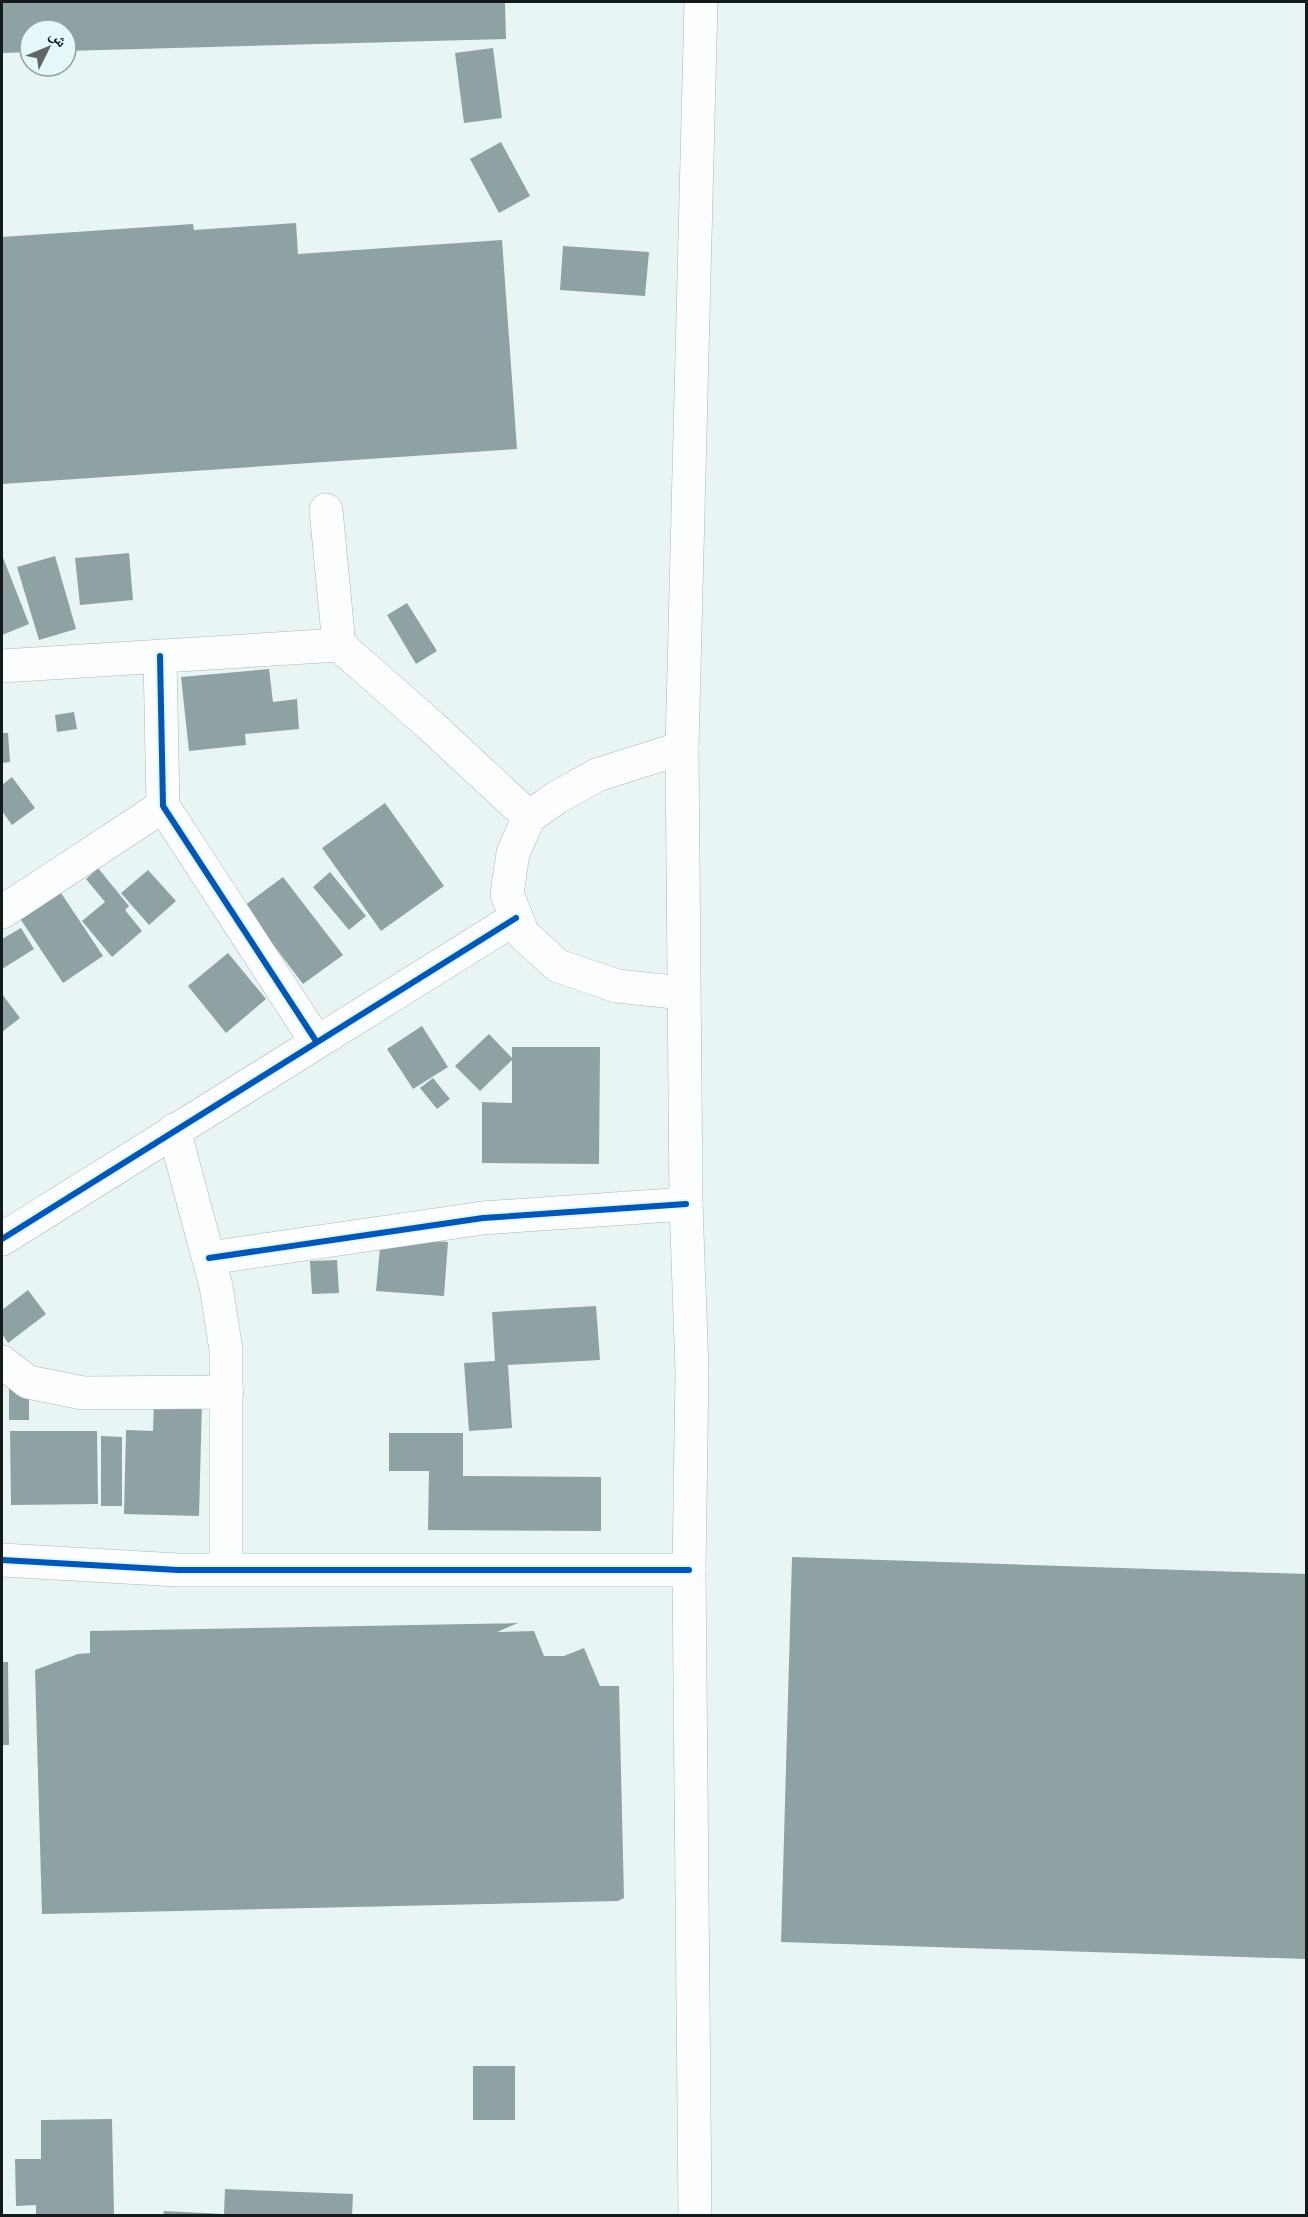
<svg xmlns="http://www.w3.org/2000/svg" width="1308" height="2217" font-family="'Nunito Sans','Noto Naskh Arabic',sans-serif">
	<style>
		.building { fill: #8ea2a4 }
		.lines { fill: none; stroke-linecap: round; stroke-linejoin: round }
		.minor-casing { stroke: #aeb6b7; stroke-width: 34 }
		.secondary-casing { stroke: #aeb6b7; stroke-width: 34 }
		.minor { stroke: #fcfdfe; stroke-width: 33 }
		.secondary { stroke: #fcfdfe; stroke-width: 33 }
		.cycleway-casing { stroke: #e4f8fa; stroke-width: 10 }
		.cycleway { stroke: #0057b8; stroke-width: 6 }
	</style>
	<rect width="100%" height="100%" fill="#e9f4f5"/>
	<path class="building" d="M2 2H505L506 39 66 51V30H30V52L2 53Z
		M493 48 502 118 464 123 455 53Z
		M501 142 530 196 499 213 470 159Z
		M296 223 298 254 502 240 517 449 2 484V237L193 224 194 230Z
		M563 246 649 252 645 296 560 290Z
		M129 553 133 600 80 605 75 558Z
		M2 555 29 624 2 635Z
		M55 556 76 629 39 640 17 567Z
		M407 603 437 651 416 664 387 615Z
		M269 669 273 702 297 699 299 729 245 734 246 745 189 751 181 677Z
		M74 712 77 729 57 732 55 715Z
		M2 733H8L10 762 2 763Z
		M12 777 35 808 12 825 2 811V785Z
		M385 803 444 886 381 931 322 848Z
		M98 868 129 906 125 910 142 931 112 957 82 921 105 902 86 879Z
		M148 870 176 901 149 925 121 893Z
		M330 872 366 916 349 930 313 887Z
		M283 877 343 955 303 984 244 906Z
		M59 890 103 956 63 983 19 917Z
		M21 928 34 949 2 969V939Z
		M228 953 266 999 226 1033 188 986Z
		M2 994 20 1018 2 1032Z
		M422 1026 448 1067 413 1089 387 1049Z
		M489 1034 512 1058V1047H600L599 1164 482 1163V1102L512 1103V1060L480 1091 455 1066Z
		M433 1078 450 1099 437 1109 420 1088Z
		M381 1237 448 1242 444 1296 376 1291Z
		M337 1260 339 1293 312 1294 310 1261Z
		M28 1290 46 1314 8 1343 2 1334V1310Z
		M596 1306 600 1360 508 1365 512 1428 469 1431 464 1363 495 1361 492 1312Z
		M9 1386H29V1420H9Z
		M154 1401 202 1402 199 1516 124 1514 126 1430 153 1431Z
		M10 1431H97L98 1504 11 1505Z
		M389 1433H463V1476L601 1477V1531L428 1530 429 1471H389Z
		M101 1436 122 1437V1506H101Z
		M792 1557 1306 1574V1959L781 1942Z
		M518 1623 497 1632 534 1631 544 1656H564L584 1648 600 1686H619L624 1898 618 1901 42 1914 35 1670 78 1654 90 1653V1631Z
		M2 1662H8L9 1745H2Z
		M473 2066H515V2120H473Z
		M112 2119 114 2216H36V2205L16 2206 15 2159H41V2120Z
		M225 2189 353 2194 352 2216H163L164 2211 224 2214Z"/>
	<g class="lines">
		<g class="minor-casing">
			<path id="minor" d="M326 510 339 645 430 725 529 817
				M160 656 163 806 316 1041
				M2 666 339 645
				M682 748 597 775 556 798 529 817 513 853 507 894 523 934 558 966 617 986 683 993
				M2 912 163 806
				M174 1130 216 1286 226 1350V1570
				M2 1239 516 918
				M209 1258 483 1218 686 1204
				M2 1362 28 1382 83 1393 227 1392
				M2 1560 178 1570H689"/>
		</g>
		<g class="secondary-casing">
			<path id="secondary" d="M695 2216 689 1570 692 1370 686 1204 682 748 701 2"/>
		</g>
		<use href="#minor" class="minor"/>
		<use href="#secondary" class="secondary"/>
		<g class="cycleway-casing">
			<path id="cycleway" d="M160 656 163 806 316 1041
				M2 1239 516 918
				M209 1258 483 1218 686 1204
				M2 1560 178 1570H689"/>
		</g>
		<use href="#cycleway" class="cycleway"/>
	</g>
	<rect width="1308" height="2217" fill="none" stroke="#131a1b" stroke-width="6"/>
	<g transform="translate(48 48) rotate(47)"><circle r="28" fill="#e4f8fa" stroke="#909fa1" stroke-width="1.5"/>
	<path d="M0-4.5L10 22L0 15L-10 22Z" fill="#5e6667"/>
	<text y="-9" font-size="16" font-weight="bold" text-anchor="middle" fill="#131a1b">ش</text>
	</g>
</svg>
